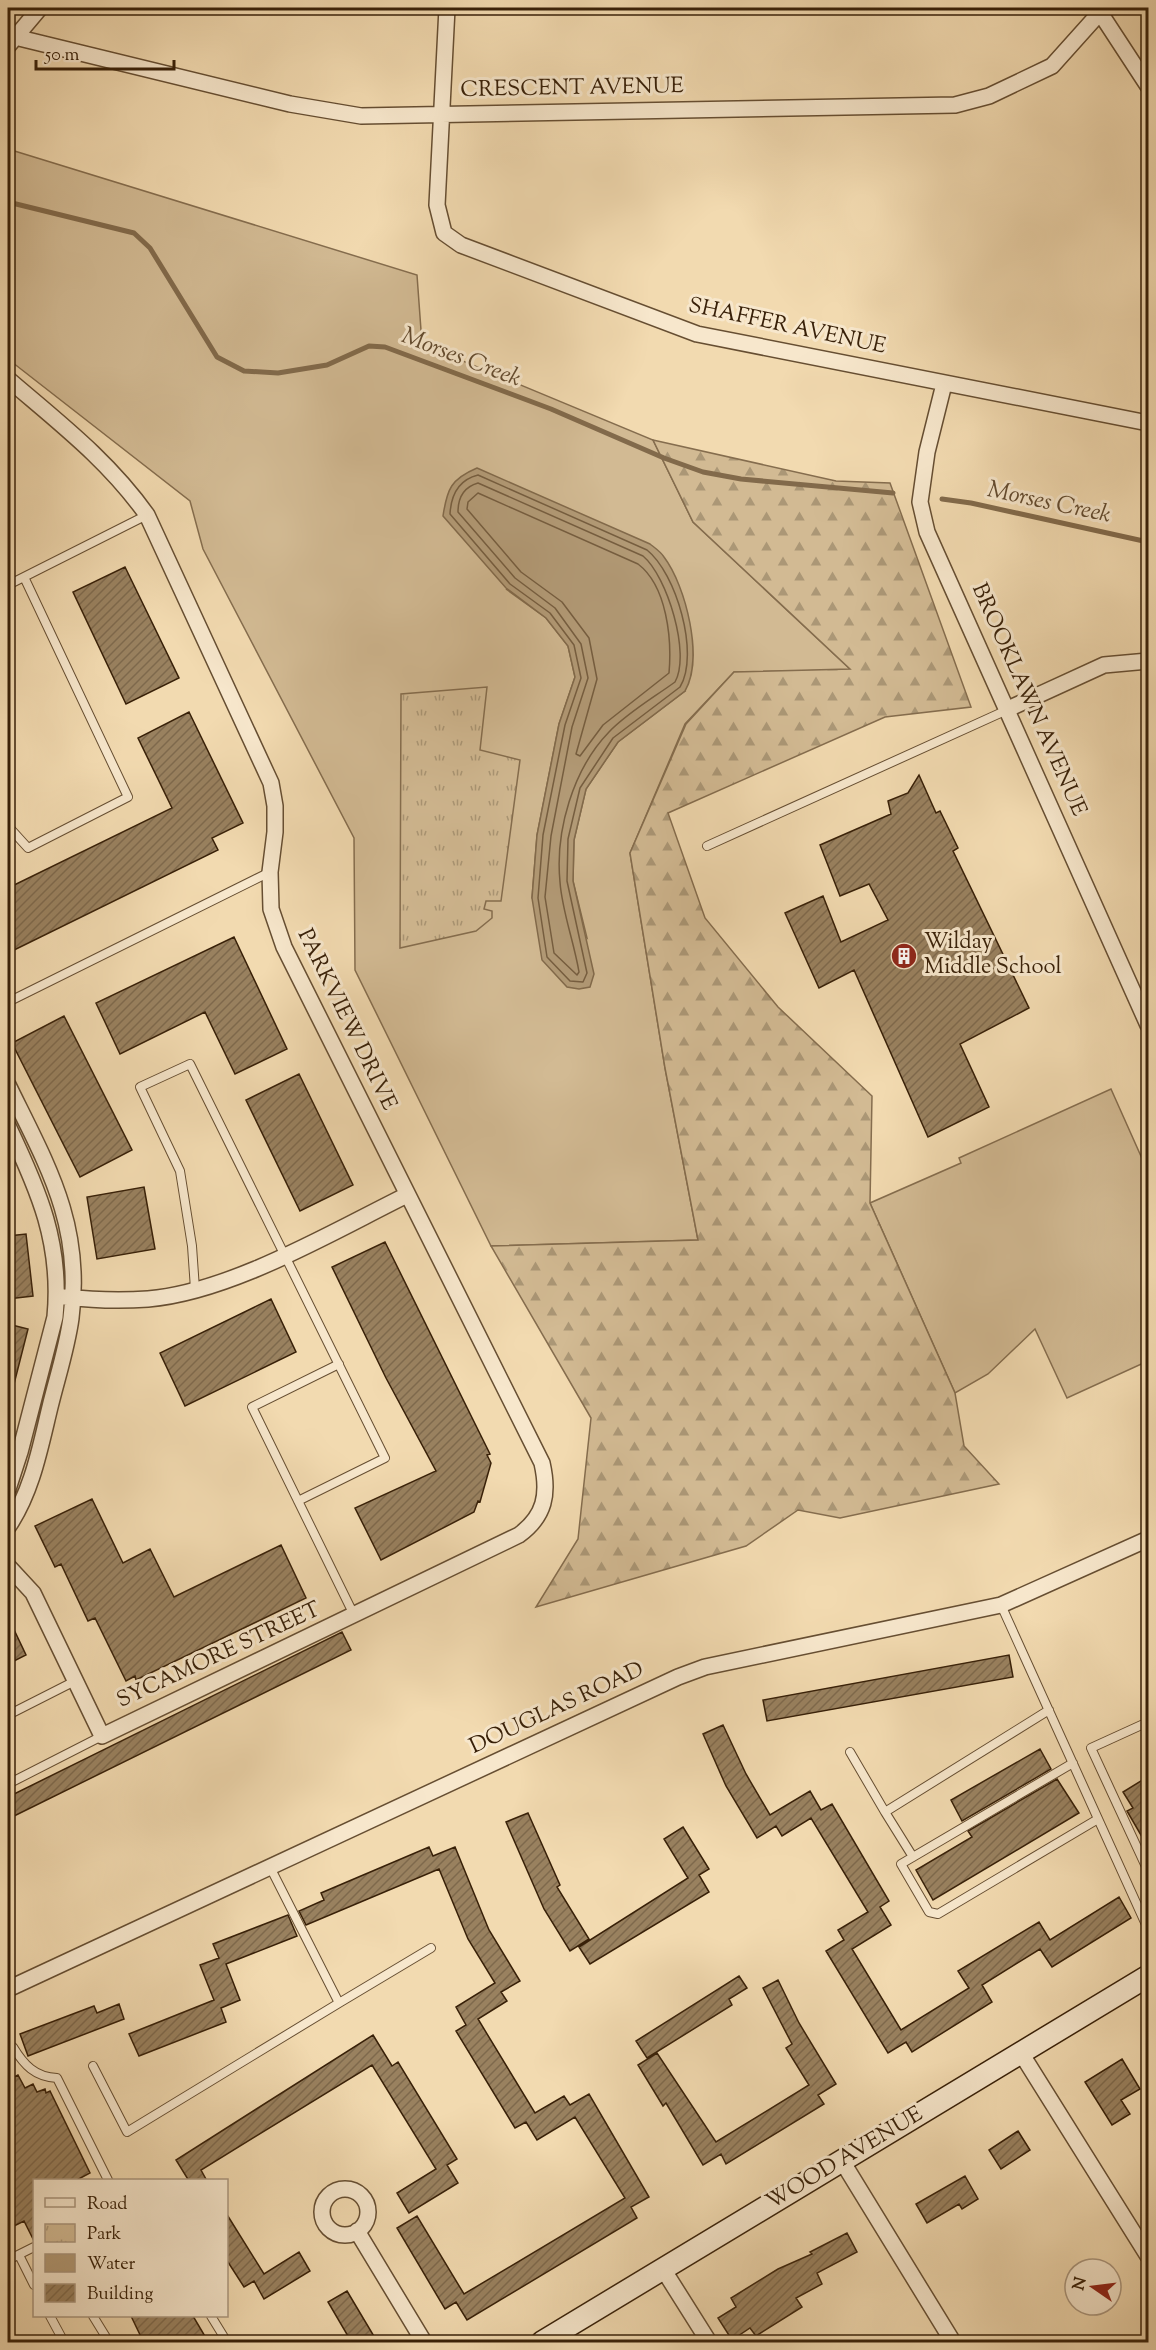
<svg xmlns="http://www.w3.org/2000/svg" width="1156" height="2350" font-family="'Sorts Mill Goudy',serif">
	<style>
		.grass { fill: #d2ba93; stroke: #856d4e; stroke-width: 1.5; fill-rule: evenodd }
		.forest { fill: url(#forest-firs); stroke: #856d4e; stroke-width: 1.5 }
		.park { fill: url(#park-tufts); stroke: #856d4e; stroke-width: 1.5 }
		.water { fill: #b39b77; stroke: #826a4b; stroke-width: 1.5 }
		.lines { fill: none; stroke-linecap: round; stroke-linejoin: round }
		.shore { stroke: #765e40; stroke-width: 1.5 }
		.stream { stroke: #826a4b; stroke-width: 5 }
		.building { fill: url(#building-hatch); stroke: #382008; stroke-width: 1.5 }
		.service-casing { stroke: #664e32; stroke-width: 10 }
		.minor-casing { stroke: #664e32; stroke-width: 18 }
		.secondary-casing { stroke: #382008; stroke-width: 24 }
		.service { stroke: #f7e7cc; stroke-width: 8 }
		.minor { stroke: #f7e7cc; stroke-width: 15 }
		.secondary { stroke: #f7e7cc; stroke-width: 21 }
		.labels { text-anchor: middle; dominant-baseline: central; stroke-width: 6; stroke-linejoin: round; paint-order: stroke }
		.street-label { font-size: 22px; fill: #382008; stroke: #f7e7cc }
		.poi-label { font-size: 22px; fill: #382008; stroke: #f7e7cc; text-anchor: start }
		.water-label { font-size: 24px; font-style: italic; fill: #634b2f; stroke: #f7e7cc }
	</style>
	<defs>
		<pattern id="forest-firs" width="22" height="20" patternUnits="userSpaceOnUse" patternTransform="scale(1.5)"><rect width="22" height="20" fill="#d2ba93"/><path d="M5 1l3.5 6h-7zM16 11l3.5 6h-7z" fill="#ab9776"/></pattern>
		<pattern id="park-tufts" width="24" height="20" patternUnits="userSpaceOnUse" patternTransform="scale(1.5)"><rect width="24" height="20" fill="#d2ba93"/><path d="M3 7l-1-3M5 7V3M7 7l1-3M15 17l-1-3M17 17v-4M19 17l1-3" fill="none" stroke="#ab9776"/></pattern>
		<pattern id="building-hatch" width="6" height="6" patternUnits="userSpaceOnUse" patternTransform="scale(1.5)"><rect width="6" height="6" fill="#99815f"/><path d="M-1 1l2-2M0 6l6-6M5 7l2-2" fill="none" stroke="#7e694c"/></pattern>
	</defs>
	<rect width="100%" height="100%" fill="#f2dab0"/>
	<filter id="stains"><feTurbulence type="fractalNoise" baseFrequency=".00333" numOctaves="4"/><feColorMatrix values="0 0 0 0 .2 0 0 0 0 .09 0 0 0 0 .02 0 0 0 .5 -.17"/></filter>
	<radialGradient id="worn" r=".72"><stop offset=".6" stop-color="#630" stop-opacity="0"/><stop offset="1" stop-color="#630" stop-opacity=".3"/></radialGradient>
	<path class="grass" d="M8 149 417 275 422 344 653 440 693 522 851 670 734 672 685 724 630 853 665 1068 698 1240 491 1246 355 970 354 838 203 549 190 501 8 359ZM506 589 685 691 618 742 586 789 574 840 573 881 587 938 532 898 537 835 559 724 575 677 568 646 546 618Z
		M1111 1089 1148 1172V1361L1067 1398 1035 1329 988 1374 955 1393 870 1203 961 1163 959 1158Z"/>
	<path class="forest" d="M653 440 836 481 890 483 971 707 885 717 668 813 705 918 778 1007 872 1096 870 1203 955 1393 964 1446 999 1484 840 1518 798 1510 746 1546 536 1607 578 1539 591 1418 491 1246 698 1240 665 1068 630 853 686 724 734 672 850 669 693 522Z"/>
	<path class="park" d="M487 687 480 750 520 760 501 901H486L484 909 492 911V918L476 931 400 948 401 694Z"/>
	<path class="water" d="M477 468 650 544C655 548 661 552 664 557 686 586 704 659 685 691L618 742 586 789 574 840 573 881 594 974 590 987 579 989 567 987 542 960 532 898 537 835 559 724 575 677 568 646 546 618 506 588 443 516C447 489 451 479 477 468Z"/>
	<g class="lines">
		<path class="shore" d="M478 475 647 550C676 573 700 654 680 687L613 738 580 788 568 839 567 881 587 973 583 982 570 981 547 957 538 898 543 835 565 725 581 678 574 645 550 613 510 584 450 514C451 495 458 480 478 475Z
			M478 483 643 556C667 576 691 654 675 682 653 698 627 713 609 732 573 769 555 831 560 882 562 911 574 942 579 972L577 975 554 953 545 897 551 836 572 727 588 678 581 644 555 608 515 578 458 512C458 498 464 487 478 483Z
			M478 493 638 564C667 586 672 639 669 673L603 725 580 756 576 754 597 679 589 638 562 602 521 572 467 509 468 502Z"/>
		<path class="stream" d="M8 202 134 233 150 248 217 357 244 371 278 373 327 365 369 346 385 347 551 409 664 458 703 472 741 479 893 493
			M942 499 971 503 1148 542"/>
	</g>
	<path class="building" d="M125 567 179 678 126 704 73 592Z
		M189 712 243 823 212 838 218 850 8 953V888L172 808 138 738Z
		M919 775 936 813 940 811 958 848 953 851 1029 1008 960 1044 989 1107 928 1137 854 970 819 988 785 913 823 896 841 942 888 920 869 884 840 896 820 845 891 814 888 801 908 793Z
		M234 937 287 1049 235 1074 205 1012 120 1054 96 1003Z
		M64 1016 132 1150 80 1177 12 1043Z
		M299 1074 353 1185 300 1211 246 1100Z
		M144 1187 155 1249 97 1259 87 1197Z
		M26 1234 33 1296 8 1299V1236Z
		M385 1242 490 1454 487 1455 491 1463 480 1502 478 1501 474 1512 381 1560 355 1508 436 1471 386 1378 332 1267Z
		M271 1299 296 1352 185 1406 160 1353Z
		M8 1324 28 1329 13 1388H8Z
		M92 1499 123 1563 150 1549 174 1597 281 1545 306 1598 136 1680 135 1676 126 1681 95 1618 88 1621 61 1564 55 1567 35 1526Z
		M8 1617 26 1655 8 1664Z
		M342 1632 351 1650 8 1819V1797Z
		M1009 1655 1013 1677 767 1721 763 1700Z
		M723 1725 746 1774 770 1815 810 1791 821 1810 832 1804 889 1901 880 1907 891 1925 852 1949 901 2030 969 1988 958 1971 1039 1922 1050 1940 1119 1897 1131 1918 1052 1967 1040 1949 982 1985 992 2002 912 2052 906 2042 888 2053 826 1951 844 1940 838 1930 868 1912 811 1818 782 1836 776 1826 757 1838 726 1786 703 1734Z
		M1040 1749 1051 1769 962 1821 951 1800Z
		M1149 1776V1849L1127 1811 1133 1808 1123 1792Z
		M1057 1779 1079 1813 933 1900 916 1870 972 1837 968 1831Z
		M528 1813 560 1885 557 1887 589 1939 570 1951 544 1909 506 1822Z
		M683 1827 709 1869 699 1875 709 1892 590 1964 579 1947 688 1878 664 1839Z
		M429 1847 433 1856 455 1847 489 1930 520 1981 501 1992 507 2001 478 2019 535 2113 564 2096 570 2105 589 2094 649 2197 631 2207 637 2218 467 2320 456 2302 445 2309 397 2228 417 2216 464 2294 625 2198 575 2117 537 2140 526 2122 515 2128 456 2031 466 2025 456 2007 495 1983 468 1939 439 1869 306 1925 299 1911 324 1900 321 1893Z
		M288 1915 297 1936 226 1964 240 2000 221 2008 226 2022 139 2056 129 2034 214 2000 200 1965 219 1958 213 1944Z
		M739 1976 747 1988 729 1999 732 2005 647 2058 636 2041Z
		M778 1980 799 2023 836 2084 818 2095 824 2104 726 2164 721 2154 703 2165 666 2103 663 2106 638 2065 657 2053 716 2142 809 2085 786 2048 792 2044 763 1988Z
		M119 2004 124 2019 28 2056 20 2034 94 2006 97 2013Z
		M373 2035 392 2066 398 2062 457 2159 447 2165 458 2183 409 2213 397 2193 436 2169 372 2065 201 2170 207 2181H189L176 2160Z
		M1122 2059 1140 2089 1121 2100 1130 2114 1112 2125 1085 2082Z
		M18 2075 25 2088 33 2084 37 2092 45 2089 46 2093 50 2091 90 2173 75 2181H34V2241L24 2221 8 2229V2080Z
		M1018 2131 1030 2150 1001 2169 989 2150Z
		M965 2176 978 2199 962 2209 959 2204 927 2223 916 2204Z
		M226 2213 264 2274 299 2252 310 2271 264 2299 254 2281 244 2287 226 2259Z
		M847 2233 857 2252 817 2273 822 2284 796 2298 802 2307 756 2336 750 2328 732 2340 718 2318 736 2307 731 2298 778 2269 812 2254 810 2252Z
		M347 2291 378 2343H352L328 2302Z
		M131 2316H193L209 2343H144Z"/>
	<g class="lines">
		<g class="service-casing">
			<path id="service" d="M8 585 147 515
				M8 826 28 848 128 797 24 577
				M707 846 1007 710
				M8 1002 270 872
				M195 1289 192 1246 180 1171 140 1087 190 1064 385 1458 298 1501
				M339 1364 252 1407 354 1615
				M1001 1605 1148 1929
				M8 1715 75 1681
				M1148 1722 1091 1748 1148 1871
				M850 1752 885 1812
				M1073 1763 901 1864 929 1912 938 1914 1098 1819
				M8 1784 102 1736
				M913 1857 885 1812 1049 1710
				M270 1867 339 2003 431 1948
				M13 2047C24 2065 35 2077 57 2078L108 2180
				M93 2066 127 2132 339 2003
				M19 2255 34 2285
				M8 2260 34 2247
				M50 2316 64 2342
				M93 2316 109 2342
				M211 2316 227 2342"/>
		</g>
		<g class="minor-casing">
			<path id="minor" d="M447 8 437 205 444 233 461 245 697 334 1148 423
				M1097 8 1148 86
				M15 37 290 104 361 116 955 105 989 96 1052 66 1104 8
				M8 46 40 8
				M8 379C58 422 108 460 147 515L271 783 275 806V832L270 872 271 909 284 947 542 1463C549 1494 545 1516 519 1535L102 1736 33 1593 8 1566
				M944 384 927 452 920 502 927 532 1148 1025
				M1008 709 1104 665 1148 661
				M8 1085C47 1165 83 1224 71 1318 67 1348 57 1378 50 1407 40 1448 32 1492 8 1527
				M8 1126C39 1191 62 1244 55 1317L20 1452 8 1489
				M65 1297C92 1300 121 1301 148 1299 231 1292 332 1232 407 1195
				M8 1989 678 1677 705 1667 1001 1605 1148 1539
				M1021 2053 1148 2256
				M842 2161 953 2342
				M322 2212a23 23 0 1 1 46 0a23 23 0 1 1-46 0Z
				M357 2231 424 2342
				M663 2269 709 2342
				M8 2339 9 2342"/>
		</g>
		<g class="secondary-casing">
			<path id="secondary" d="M542 2342 1148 1976"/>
		</g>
		<use href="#service" class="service"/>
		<use href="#minor" class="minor"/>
		<use href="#secondary" class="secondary"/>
	</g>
	<defs>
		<g id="building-disc" transform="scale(1.35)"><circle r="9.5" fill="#8f2418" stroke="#f7e7cc"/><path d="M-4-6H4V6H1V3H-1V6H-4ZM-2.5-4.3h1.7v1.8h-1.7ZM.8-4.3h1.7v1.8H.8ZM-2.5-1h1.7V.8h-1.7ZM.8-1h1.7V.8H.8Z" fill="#fff"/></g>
	</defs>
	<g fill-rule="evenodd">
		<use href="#building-disc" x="904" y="956"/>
	</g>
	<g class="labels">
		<g class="street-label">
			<text transform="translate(572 89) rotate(-1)">CRESCENT AVENUE</text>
			<text transform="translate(787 327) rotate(12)">SHAFFER AVENUE</text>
			<text transform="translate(1028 700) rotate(66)">BROOKLAWN AVENUE</text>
			<text transform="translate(346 1020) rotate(64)">PARKVIEW DRIVE</text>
			<text transform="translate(219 1656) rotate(-25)">SYCAMORE STREET</text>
			<text transform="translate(557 1709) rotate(-25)">DOUGLAS ROAD</text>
			<text transform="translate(845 2159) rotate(-31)">WOOD AVENUE</text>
		</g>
		<g class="poi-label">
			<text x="924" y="943">Wilday<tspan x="924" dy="25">Middle School</tspan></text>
		</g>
		<g class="water-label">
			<text transform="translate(461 358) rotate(21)">Morses Creek</text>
			<text transform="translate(1049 503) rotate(12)">Morses Creek</text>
		</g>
	</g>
	<rect width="1156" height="2350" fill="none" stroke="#f2dab0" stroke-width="30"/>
	<rect x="9" y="9" width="1138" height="2332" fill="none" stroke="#382008" stroke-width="3"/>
	<rect x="15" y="15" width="1126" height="2320" fill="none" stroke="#382008" stroke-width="1.5"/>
	<rect x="33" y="2179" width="195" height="138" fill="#f7e7cc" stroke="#ab977e" stroke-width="1.5"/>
	<rect x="45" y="2198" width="30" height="9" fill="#f7e7cc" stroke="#ab977e" stroke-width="1.5"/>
	<text x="87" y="2209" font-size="18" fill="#382008">Road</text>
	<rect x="45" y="2224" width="30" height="18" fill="url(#park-tufts)" stroke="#ab977e" stroke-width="1.5"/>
	<text x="87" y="2239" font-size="18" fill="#382008">Park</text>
	<rect x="45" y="2254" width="30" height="18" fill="#b39b77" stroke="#ab977e" stroke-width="1.5"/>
	<text x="87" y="2269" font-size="18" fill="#382008">Water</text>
	<rect x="45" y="2284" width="30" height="18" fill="url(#building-hatch)" stroke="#ab977e" stroke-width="1.5"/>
	<text x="87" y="2299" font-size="18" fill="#382008">Building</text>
	<g transform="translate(1093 2287) rotate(284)"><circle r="28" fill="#f7e7cc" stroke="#ab977e" stroke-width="1.5"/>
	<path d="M0-4.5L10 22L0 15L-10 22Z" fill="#8f2418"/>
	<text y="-9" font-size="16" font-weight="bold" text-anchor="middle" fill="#382008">N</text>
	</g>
	<path d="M36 60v9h138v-9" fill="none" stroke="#382008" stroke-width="3"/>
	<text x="45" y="60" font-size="18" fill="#382008" stroke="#f7e7cc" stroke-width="4.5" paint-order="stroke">50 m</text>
	<rect width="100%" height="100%" filter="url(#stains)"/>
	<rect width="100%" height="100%" fill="url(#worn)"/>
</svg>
